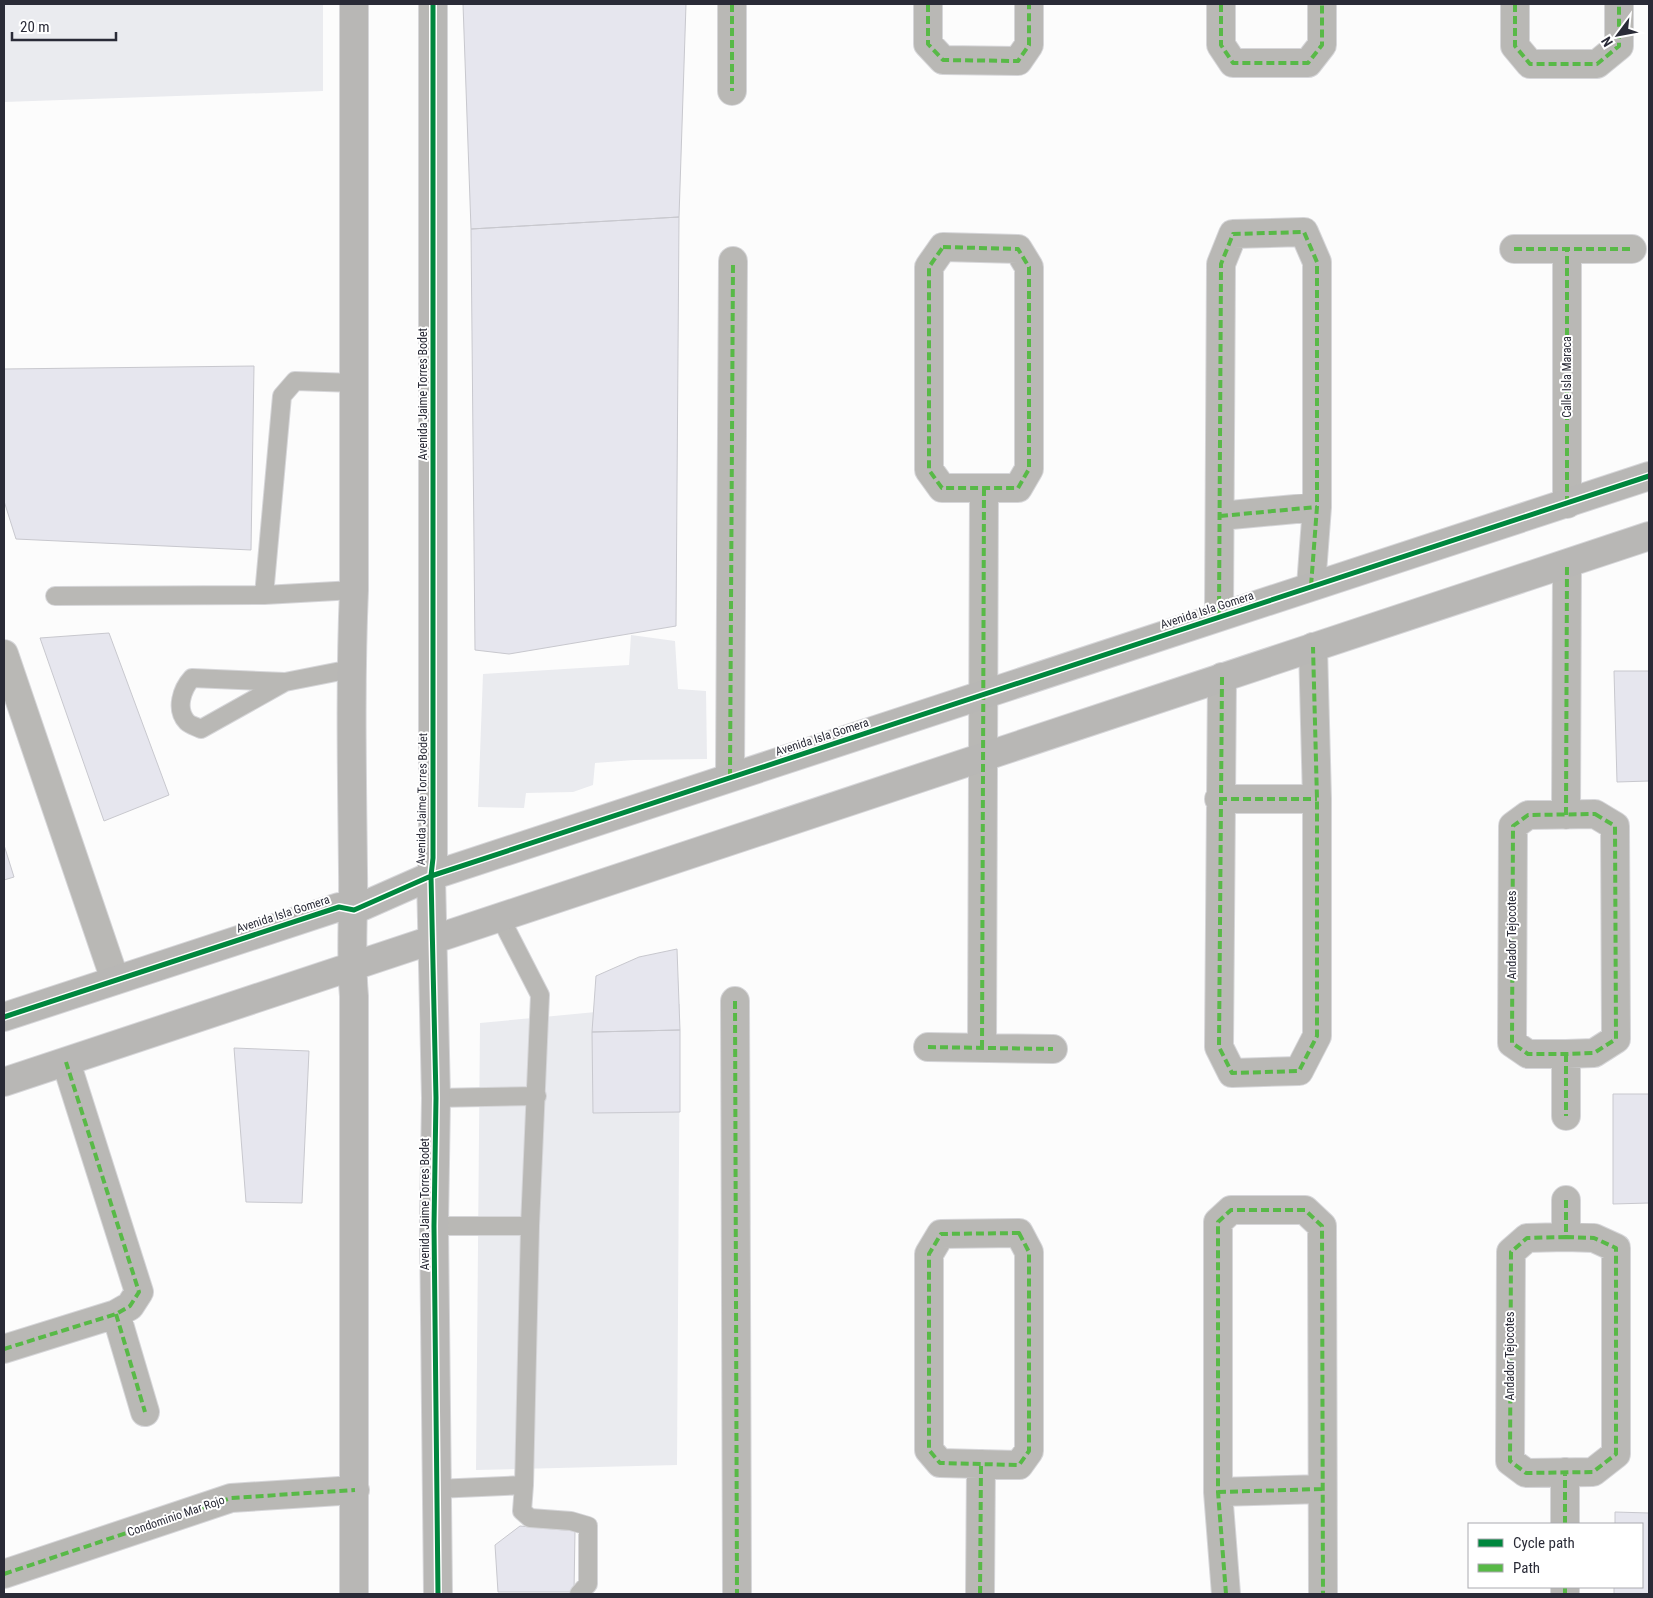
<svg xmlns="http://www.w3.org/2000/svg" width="1653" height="1598" font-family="'Roboto Condensed',sans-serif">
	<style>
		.built { fill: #eaebef }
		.building { fill: #e6e6ee; stroke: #c8c8ce }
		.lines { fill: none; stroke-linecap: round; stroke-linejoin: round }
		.lane-casing { stroke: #d6d6d9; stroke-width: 20 }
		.street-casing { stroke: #d6d6d9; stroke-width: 30 }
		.secondary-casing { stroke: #d6d6d9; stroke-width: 30 }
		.lane { stroke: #b9b8b5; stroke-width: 18 }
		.street { stroke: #b9b8b5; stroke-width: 28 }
		.secondary { stroke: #b8b7b5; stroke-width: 28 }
		.quiet { stroke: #58b947; stroke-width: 4; stroke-dasharray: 8 4; stroke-linecap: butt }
		.cycleway-casing { stroke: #fff; stroke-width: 8 }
		.cycleway { stroke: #00873e; stroke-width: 5 }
		.labels { text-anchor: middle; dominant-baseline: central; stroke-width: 4; stroke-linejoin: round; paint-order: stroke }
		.street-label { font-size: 12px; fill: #2a2b37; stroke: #fff }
	</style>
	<rect width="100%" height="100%" fill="#fcfcfc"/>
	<path class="built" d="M4 4H323V91L4 102Z
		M631 635 675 641 678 689 706 691 707 759 634 760 595 763 593 785 573 792 526 793 524 808 478 807 483 674 629 665Z
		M680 1004 677 1465 476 1470 480 1023Z"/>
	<path class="building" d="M463 4H686L679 217 471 229Z
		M679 217 676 626 509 654 475 650 471 229Z
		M254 366 251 550 16 539 4 501V369Z
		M109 633 169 795 104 821 40 638Z
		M1614 671H1649V781L1617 782Z
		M4 845 14 877 4 880Z
		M677 949 680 1030 592 1032 596 976 639 957Z
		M680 1030V1112L593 1113 592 1032Z
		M234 1048 309 1051 302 1203 246 1202Z
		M1613 1094H1649V1203L1613 1204Z
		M1615 1512 1649 1513V1594H1614V1587H1642V1524H1615Z
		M520 1526 575 1531 574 1592H498L495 1545Z"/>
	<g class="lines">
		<g class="lane-casing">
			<path id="lane" d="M264 595 282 396 295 381 354 383
				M55 596 264 595 354 590
				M285 682 192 678C182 689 175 709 187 722 190 725 197 727 201 729L285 682 351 669
				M436 1098 537 1096
				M434 1226H530
				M524 1485 522 1511 530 1518 571 1521 588 1526V1584L579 1594
				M436 1489 524 1485 530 1226 540 995 500 917"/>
		</g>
		<g class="street-casing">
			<path id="street" d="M732 4V91
				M928 4V44L943 60 1018 61 1029 45V4
				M1221 4V45L1233 63H1308L1322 45V4
				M1515 4V46L1530 64H1597L1619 46V4
				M943 247 1018 249 1029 267V469L1018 488H942L929 470V267Z
				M1514 249H1632
				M1567 504V249
				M1220 516 1317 507
				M1219 616 1221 264 1233 234 1304 232 1317 262V507L1311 586
				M4 654 115 980
				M1222 677 1219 1047 1232 1073 1299 1071 1317 1036V799L1313 647
				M730 777 733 261
				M1219 799H1317
				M1595 814 1615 826 1616 1039 1594 1053 1566 1054H1528L1512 1043 1513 826 1528 815Z
				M1566 815 1567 564
				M735 1001 737 1594
				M928 1047 1053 1049
				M982 1048 984 489
				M1566 1054V1116
				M1566 1200V1237
				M1019 1233 1029 1252V1451L1019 1465 940 1463 929 1450V1254L941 1234Z
				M1566 1237 1594 1238 1616 1248V1454L1593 1472 1526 1473 1510 1461 1511 1252 1527 1238Z
				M116 1314 145 1412
				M4 1349 116 1314 130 1306 139 1292 66 1062
				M1218 1492 1322 1489
				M1565 1524V1472
				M4 1574 231 1498 355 1490
				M980 1594 981 1464
				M1226 1594 1218 1492V1222L1231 1210H1305L1322 1226 1323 1594
				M1565 1594V1587"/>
		</g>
		<g class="secondary-casing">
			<path id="secondary" d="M354 4V590C350 683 352 777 353 871 354 913 350 954 354 996V1594
				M433 4V858L431 876 436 1098 434 1226 438 1594
				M4 1017 339 907 354 910 431 876 1649 476
				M4 1082 1649 536"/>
		</g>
		<use href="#lane" class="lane"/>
		<use href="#street" class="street"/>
		<use href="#secondary" class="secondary"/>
		<path class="quiet" d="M732 4V91
			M928 4V44L943 60 1018 61 1029 45V4
			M1221 4V45L1233 63H1308L1322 45V4
			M1515 4V46L1530 64H1597L1619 46V4
			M943 247 1018 249 1029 267V469L1018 488H942L929 470V267Z
			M1514 249H1632
			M1567 504V249
			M1220 516 1317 507
			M1219 616 1221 264 1233 234 1304 232 1317 262V507L1311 586
			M1222 677 1219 1047 1232 1073 1299 1071 1317 1036V799L1313 647
			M730 777 733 261
			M1219 799H1317
			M1595 814 1615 826 1616 1039 1594 1053 1566 1054H1528L1512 1043 1513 826 1528 815Z
			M1566 815 1567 564
			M735 1001 737 1594
			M928 1047 1053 1049
			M982 1048 984 489
			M1566 1054V1116
			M1566 1200V1237
			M1019 1233 1029 1252V1451L1019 1465 940 1463 929 1450V1254L941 1234Z
			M1566 1237 1594 1238 1616 1248V1454L1593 1472 1526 1473 1510 1461 1511 1252 1527 1238Z
			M116 1314 145 1412
			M4 1349 116 1314 130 1306 139 1292 66 1062
			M1218 1492 1322 1489
			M1565 1524V1472
			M4 1574 231 1498 355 1490
			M980 1594 981 1464
			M1226 1594 1218 1492V1222L1231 1210H1305L1322 1226 1323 1594
			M1565 1594V1587"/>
		<g class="cycleway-casing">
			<path id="cycleway" d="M433 4V858L431 876 436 1098 434 1226 438 1594
				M4 1017 339 907 354 910 431 876 1649 476"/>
		</g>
		<use href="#cycleway" class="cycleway"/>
	</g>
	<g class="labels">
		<g class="street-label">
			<text transform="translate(1567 377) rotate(-90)">Calle Isla Maraca</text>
			<text transform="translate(423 394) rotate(-90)">Avenida Jaime Torres Bodet</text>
			<text transform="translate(1207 610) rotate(-18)">Avenida Isla Gomera</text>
			<text transform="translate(822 737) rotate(-18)">Avenida Isla Gomera</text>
			<text transform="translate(422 799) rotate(-89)">Avenida Jaime Torres Bodet</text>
			<text transform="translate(283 914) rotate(-18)">Avenida Isla Gomera</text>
			<text transform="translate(1512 935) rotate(-90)">Andador Tejocotes</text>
			<text transform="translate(425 1204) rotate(-90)">Avenida Jaime Torres Bodet</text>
			<text transform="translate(1510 1356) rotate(-90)">Andador Tejocotes</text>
			<text transform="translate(176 1516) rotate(-19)">Condominio Mar Rojo</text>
		</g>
	</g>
	<rect width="1653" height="1598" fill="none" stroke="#2a2b37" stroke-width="10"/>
	<rect x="1468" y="1523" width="175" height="65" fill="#ffffff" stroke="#aaaaaf"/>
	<rect x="1478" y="1539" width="25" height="8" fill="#00873e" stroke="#aaaaaf"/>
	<text x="1513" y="1548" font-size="15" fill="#2a2b37">Cycle path</text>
	<rect x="1478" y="1564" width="25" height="8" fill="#58b947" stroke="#aaaaaf"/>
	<text x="1513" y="1573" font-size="15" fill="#2a2b37">Path</text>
	<g transform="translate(1618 35) rotate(238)" stroke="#ffffff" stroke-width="4" paint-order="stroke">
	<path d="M0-4L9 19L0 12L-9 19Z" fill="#2a2b37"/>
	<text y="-8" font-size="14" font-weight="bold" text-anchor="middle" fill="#2a2b37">N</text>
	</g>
	<path d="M12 32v8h104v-8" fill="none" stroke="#2a2b37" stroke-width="2.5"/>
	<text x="20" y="32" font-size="15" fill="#2a2b37" stroke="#ffffff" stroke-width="4" paint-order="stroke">20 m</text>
</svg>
